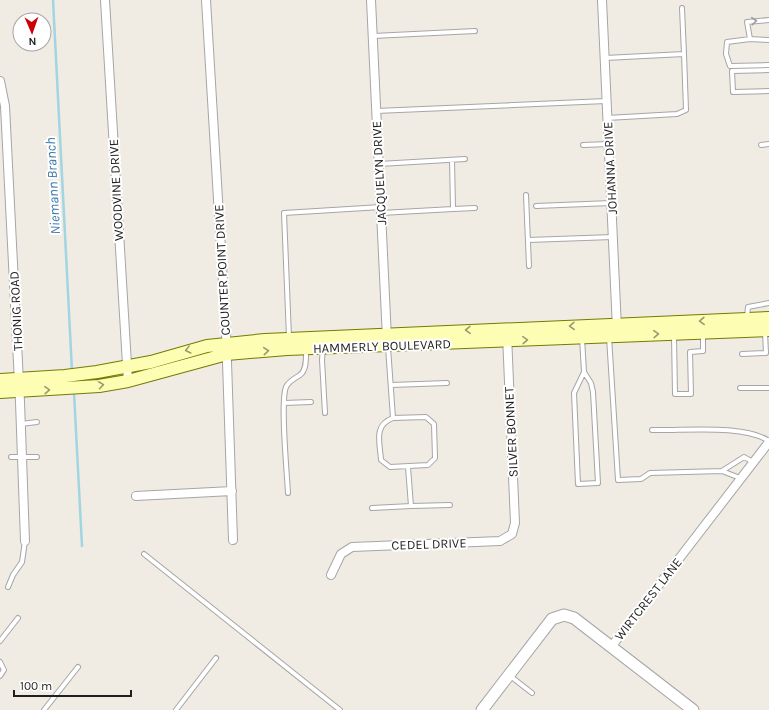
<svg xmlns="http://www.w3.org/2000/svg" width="769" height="710" font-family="Karla,sans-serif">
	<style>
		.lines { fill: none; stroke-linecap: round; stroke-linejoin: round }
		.stream { stroke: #a1d5e1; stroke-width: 2.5 }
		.service-casing { stroke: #a6a6a6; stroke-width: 6 }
		.minor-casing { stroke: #a6a6a6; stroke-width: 10 }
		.tertiary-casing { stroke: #a6a6a6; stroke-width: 13 }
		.secondary-casing { stroke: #737b00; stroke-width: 14 }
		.service { stroke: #fff; stroke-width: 4 }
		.minor { stroke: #fff; stroke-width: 8 }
		.tertiary { stroke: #fff; stroke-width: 11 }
		.secondary { stroke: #fdfeb4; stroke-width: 12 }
		.oneway { stroke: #9a9a9a }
		.oneway2 { stroke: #999a71 }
		.labels { text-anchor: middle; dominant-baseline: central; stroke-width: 4; stroke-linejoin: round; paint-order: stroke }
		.street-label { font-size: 13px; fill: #1f1f1f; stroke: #fff }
		.water-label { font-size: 14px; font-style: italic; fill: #407bae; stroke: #fff }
	</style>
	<rect width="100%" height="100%" fill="#f0ece4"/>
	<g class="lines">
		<path class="stream" d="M53 0 72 371
			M74 393 82 546"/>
		<g class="service-casing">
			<path id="service" d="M769 20 747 22 750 39 769 40
				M373 36 475 31
				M750 39 727 42 726 54 730 66 769 65
				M605 58 684 54 682 8
				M769 70 732 71 733 92 769 91
				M376 111 606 101
				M607 118 677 114 686 110 684 54
				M583 145 609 144
				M761 145 769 144
				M379 164 465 159
				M526 195 529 266
				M536 206 611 203
				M453 209 475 208
				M381 213 453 209 452 160
				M528 240 613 237
				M747 317 748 307 769 303
				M674 336 675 394H691L690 352 703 351V333
				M289 337 284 213 381 207
				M609 337 618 480 641 479 650 473 722 471 744 457 753 462
				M582 338 584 372 574 393 578 484 598 483 593 392 591 383 584 372
				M388 347 393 418C373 425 380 443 381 460L390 467 428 465 435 458 434 424 426 417 393 418
				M323 348 322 360 325 413
				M742 354 766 353 765 332
				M391 385 447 383
				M740 388H769
				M284 403 311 402
				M21 424 37 422
				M652 430C684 431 743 424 769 441
				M11 457H37
				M722 471 740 478
				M288 493C287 473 280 401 286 387 289 381 294 379 300 375 307 370 306 357 306 349
				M411 506 450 505
				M372 508 411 506 408 467
				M144 554 340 710
				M8 587 13 575 22 562 25 541
				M0 641 18 618
				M0 662 4 670 0 676
				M509 675 532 693
				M44 710 78 667
				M176 710 216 658"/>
		</g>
		<g class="minor-casing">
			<path id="minor" d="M105 0 128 381
				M206 0 226 332 233 540
				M371 0 387 339
				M602 0 617 329
				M0 81 5 106 20 402 25 541
				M136 496 232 491
				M331 575 341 554 352 547 500 541 512 534 515 523 507 335
				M611 647 769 442"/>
		</g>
		<g class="tertiary-casing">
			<path id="tertiary" d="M482 710 552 619 564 615 574 618 693 710"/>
		</g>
		<g class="secondary-casing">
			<path id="secondary" d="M0 380 65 376 97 372 151 362 207 346 265 340 769 318
				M0 392 99 386 128 381 227 354 287 349 769 330"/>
		</g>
		<use href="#service" class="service"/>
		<use href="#minor" class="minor"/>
		<use href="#tertiary" class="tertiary"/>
		<use href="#secondary" class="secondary"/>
	</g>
	<defs><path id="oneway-chevron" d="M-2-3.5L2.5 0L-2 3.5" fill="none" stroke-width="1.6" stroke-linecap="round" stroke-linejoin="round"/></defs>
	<use class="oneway" href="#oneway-chevron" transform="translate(754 21) rotate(-5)"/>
	<g class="oneway2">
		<use href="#oneway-chevron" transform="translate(702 321) rotate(178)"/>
		<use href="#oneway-chevron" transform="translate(572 326) rotate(178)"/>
		<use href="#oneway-chevron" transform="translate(468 330) rotate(178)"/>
		<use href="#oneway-chevron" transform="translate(656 334) rotate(-2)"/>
		<use href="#oneway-chevron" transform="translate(525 340) rotate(-3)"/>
		<use href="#oneway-chevron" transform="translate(188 350) rotate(166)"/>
		<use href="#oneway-chevron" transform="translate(266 351) rotate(-5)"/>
		<use href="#oneway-chevron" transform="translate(101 385) rotate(-8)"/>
		<use href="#oneway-chevron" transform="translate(47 390) rotate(-4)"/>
	</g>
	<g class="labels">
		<g class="street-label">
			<text transform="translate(610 168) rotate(-93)">JOHANNA DRIVE</text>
			<text transform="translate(379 173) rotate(-93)">JACQUELYN DRIVE</text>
			<text transform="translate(116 190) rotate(-93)">WOODVINE DRIVE</text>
			<text transform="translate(222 270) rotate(-93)">COUNTER POINT DRIVE</text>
			<text transform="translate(16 311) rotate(-93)">THONIG ROAD</text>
			<text transform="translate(382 346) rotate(-2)">HAMMERLY BOULEVARD</text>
			<text transform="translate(511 432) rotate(-93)">SILVER BONNET</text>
			<text transform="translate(429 544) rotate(-2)">CEDEL DRIVE</text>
			<text transform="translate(648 599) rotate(-52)">WIRTCREST LANE</text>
		</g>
		<g class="water-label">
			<text transform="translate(53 186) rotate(-93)">Niemann Branch</text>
		</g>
	</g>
	<g transform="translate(32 32) rotate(178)"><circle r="19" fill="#ffffff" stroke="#a5a5a5"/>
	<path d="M0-3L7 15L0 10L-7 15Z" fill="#cd0008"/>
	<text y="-6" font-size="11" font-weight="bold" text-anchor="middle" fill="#1f1f1f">N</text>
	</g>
	<path d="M14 690v6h117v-6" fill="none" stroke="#1f1f1f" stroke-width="2"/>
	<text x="20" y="690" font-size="12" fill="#1f1f1f" stroke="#ffffff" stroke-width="3" paint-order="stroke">100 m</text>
</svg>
